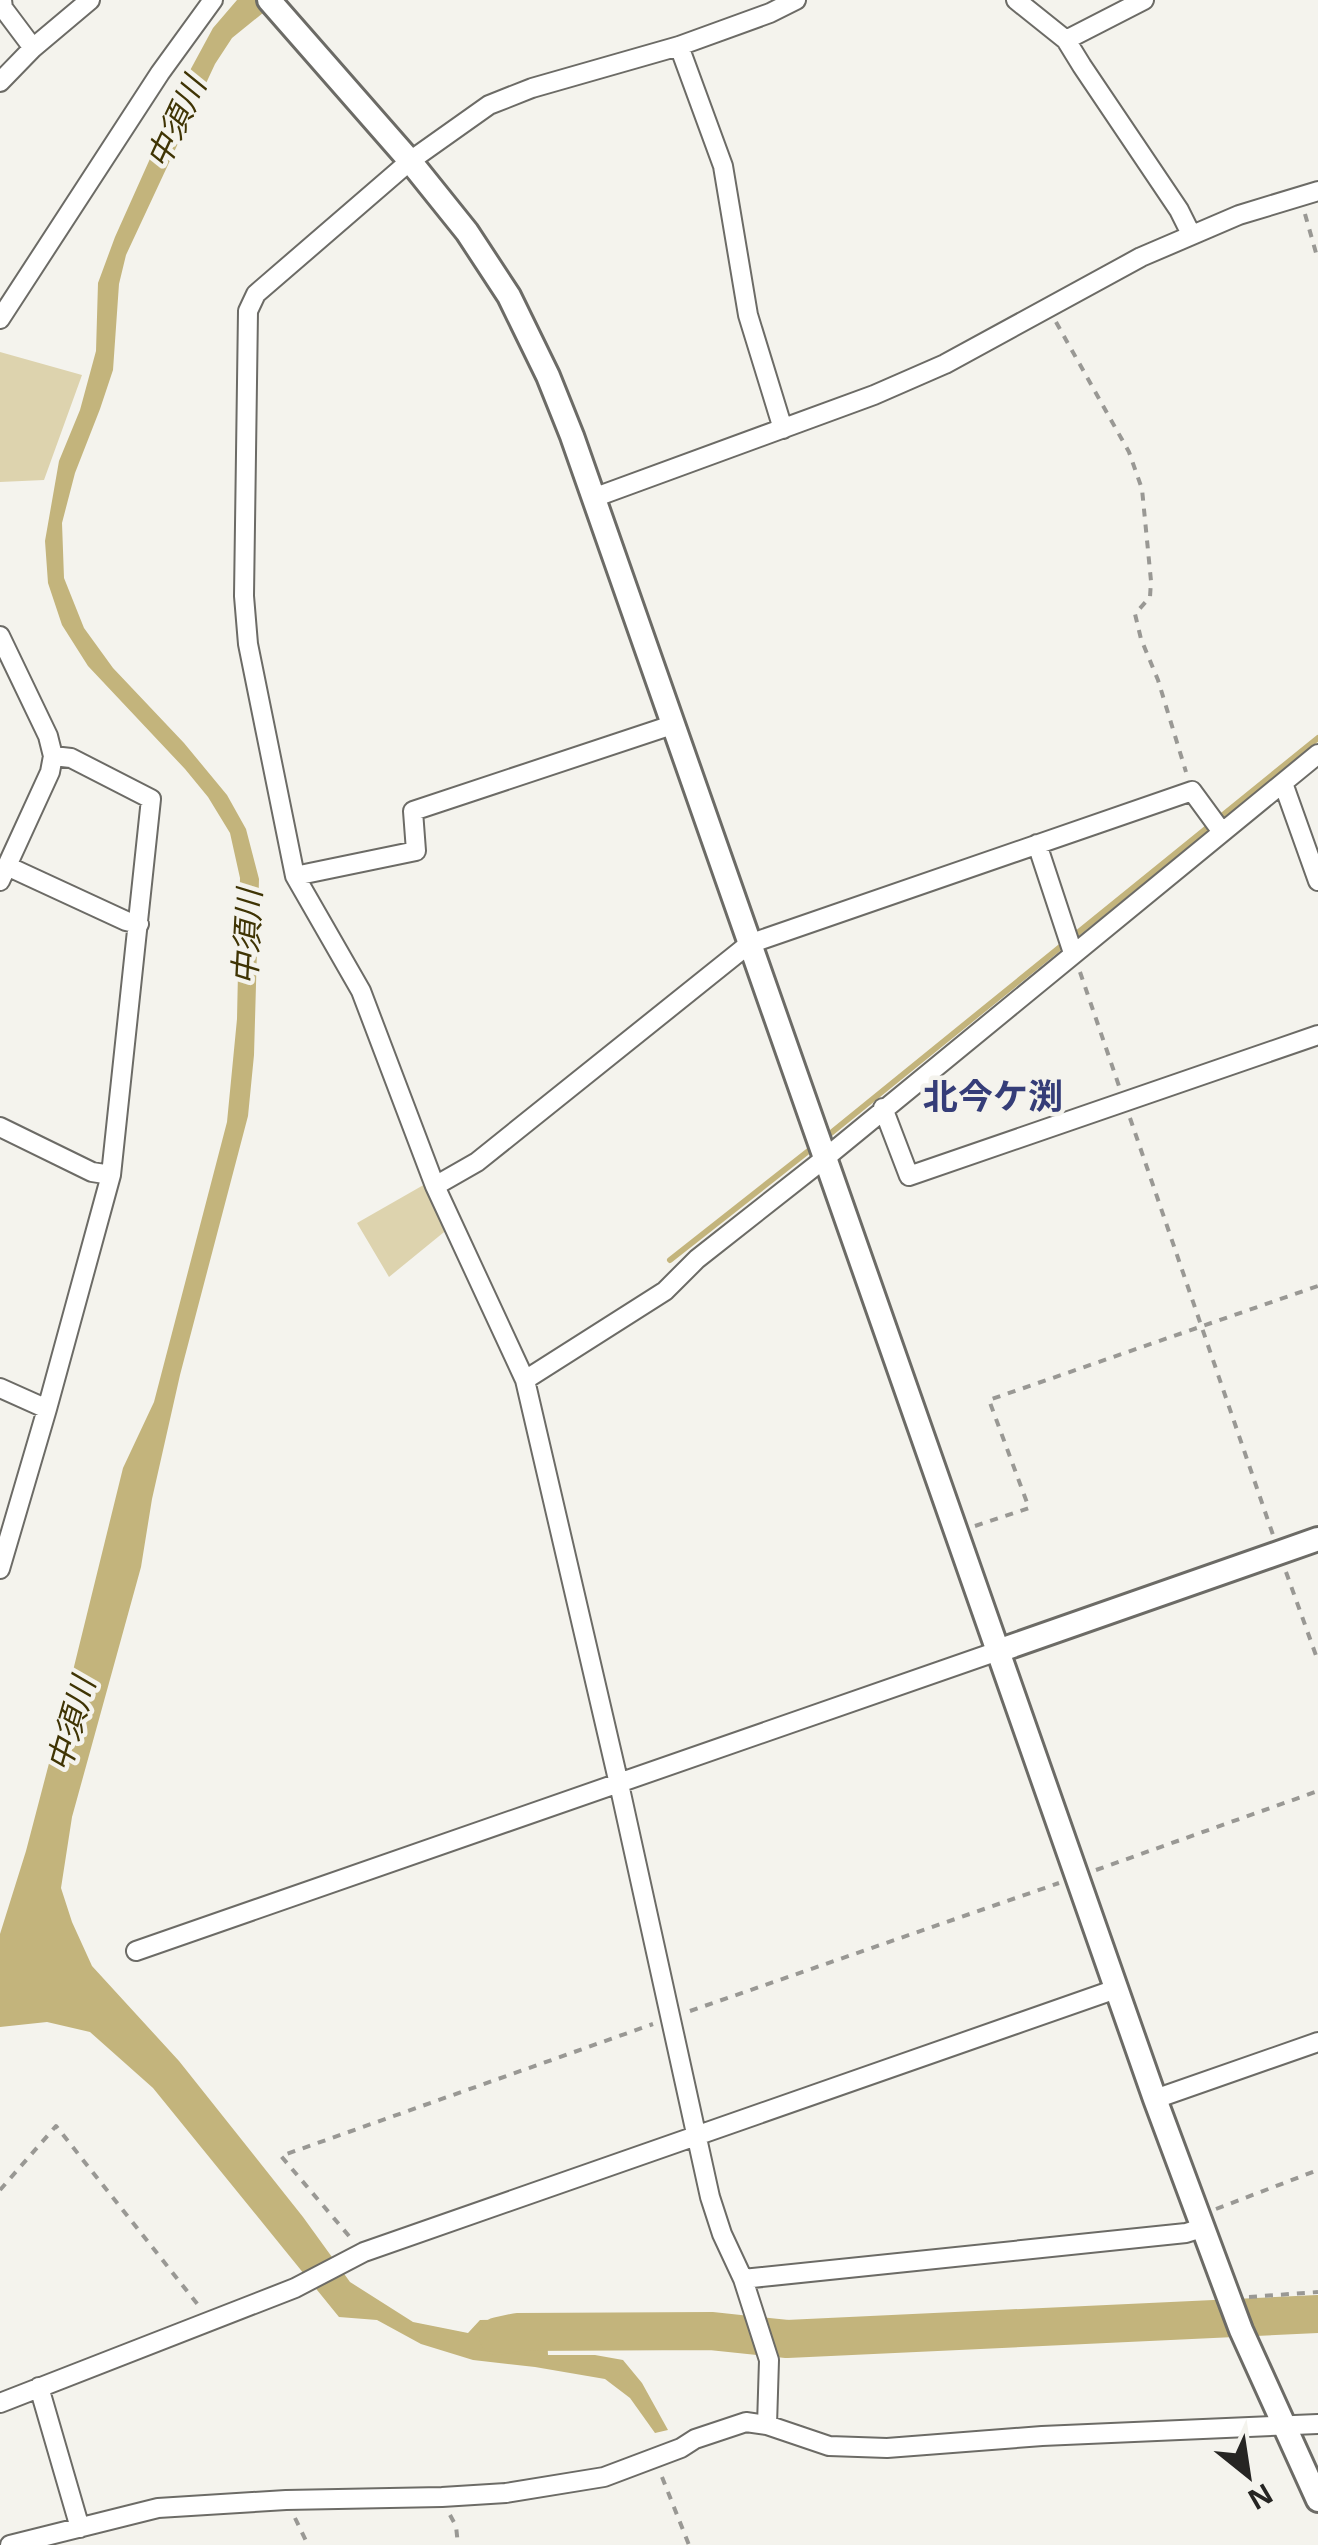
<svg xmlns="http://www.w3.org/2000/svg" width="1318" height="2545" font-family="'Noto Sans','Noto Sans JP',sans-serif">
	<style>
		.green { fill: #ddd3ae }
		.water { fill: #c3b47c }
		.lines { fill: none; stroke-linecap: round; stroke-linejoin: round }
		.stream { stroke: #c3b47c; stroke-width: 6 }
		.river { stroke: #c3b47c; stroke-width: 38 }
		.minor-casing { stroke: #6c6b66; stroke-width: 22 }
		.tertiary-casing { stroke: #6c6b66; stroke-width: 28 }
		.path { stroke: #999894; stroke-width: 4; stroke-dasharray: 8 8; stroke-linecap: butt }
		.minor { stroke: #fff; stroke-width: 18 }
		.tertiary { stroke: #fff; stroke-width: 22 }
		.labels { text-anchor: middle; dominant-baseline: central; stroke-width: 9; stroke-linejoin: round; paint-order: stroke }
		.water-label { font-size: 32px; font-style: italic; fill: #3f3404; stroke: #f4f3ed }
		.quarter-label { font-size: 35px; font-weight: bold; fill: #353d78; stroke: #f4f3ed }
	</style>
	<rect width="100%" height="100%" fill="#f4f3ed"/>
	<path class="green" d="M0 352 82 375 44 480 0 482Z
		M427 1183 449 1228 389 1277 357 1223Z"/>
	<path class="water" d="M237 0H279L232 38 215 64 126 255 119 284 113 370 100 409 75 473 62 523 64 578 84 628 113 668 184 743 227 795 246 829 259 879 254 1055 248 1116 180 1375 152 1499 141 1567 72 1817 61 1888 72 1922 92 1966 179 2061 303 2217 350 2282 413 2322 468 2333 480 2320 546 2319 548 2355H595L623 2360 642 2383 668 2430 655 2433 630 2398 605 2379 535 2367 473 2360 421 2344 377 2320 339 2317 153 2088 90 2032 47 2022 0 2027V1934L26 1851 69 1687 123 1468 154 1402 227 1122 237 1019 240 878 230 833 208 797 185 769 88 666 62 625 48 583 45 541 59 461 80 410 96 351 98 283 115 237 187 76 213 28Z"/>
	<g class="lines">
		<path class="stream" d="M826 1137 1318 738
			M670 1260 816 1145"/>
		<path class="river" d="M498 2336 517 2332 711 2331 787 2339 1318 2314"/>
		<g class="minor-casing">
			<path id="minor" d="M2 0 3 8 33 48
				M1016 0 1066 40 1082 66 1179 210 1191 234
				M1066 40 1144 0
				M679 46 723 166 748 315 783 429
				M0 82 33 48 90 0
				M0 319 160 73 213 0
				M593 498 874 395 945 364 1141 257 1239 215 1318 191
				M0 636 48 736 53 756 50 772 0 881
				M1283 783 1318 881
				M1037 844 1073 953
				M7 866 126 921 139 924
				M295 876 416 851 413 811 672 725
				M883 1108 909 1176 1318 1035
				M0 1127 92 1172 111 1175
				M435 1186 477 1162 749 944 1192 791 1222 832
				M525 1380 665 1291 697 1259 824 1159 1318 754
				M0 1388 47 1409
				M0 1569 47 1409 111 1175 151 799 71 758 53 756
				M136 1951 998 1651
				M1155 2099 1318 2042
				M743 2279 1186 2233 1202 2228
				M39 2387 80 2528
				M0 2403 295 2288 364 2252 1116 1989
				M767 2425 769 2360 743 2279 722 2234 710 2197 619 1784 525 1380 435 1186 361 991 295 876 248 644 244 596 248 311 256 294 410 161 489 105 532 88 679 46 770 13 796 0
				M10 2545 158 2508 286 2500 442 2497 506 2493 604 2477 681 2448 695 2439 746 2422 767 2425 829 2446 887 2448 1042 2436 1318 2424"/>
		</g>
		<g class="tertiary-casing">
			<path id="tertiary" d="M269 0 410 161 467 232 509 296 548 376 572 436 1155 2099 1241 2330 1318 2500
				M998 1651 1318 1539"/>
		</g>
		<path class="path" d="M1305 214 1318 260
			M1056 322 1129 452 1142 489 1151 581 1150 597 1135 614 1141 639 1158 680 1186 772
			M1080 972 1119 1086
			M1130 1118 1273 1535
			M975 1526 1029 1508 989 1400 1318 1286
			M1286 1572 1318 1661
			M1096 1870 1318 1791
			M690 2011 1059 1883
			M0 2190 56 2126 199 2306
			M1216 2209 1318 2170
			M349 2236 281 2156 653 2024
			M1249 2297 1318 2292
			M662 2477 689 2545
			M450 2515 456 2526 458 2545
			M295 2518 308 2545"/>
		<use href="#minor" class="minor"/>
		<use href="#tertiary" class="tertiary"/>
	</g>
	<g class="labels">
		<g class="water-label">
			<text transform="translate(175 122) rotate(-65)">中須川</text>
			<text transform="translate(246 937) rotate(-87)">中須川</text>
			<text transform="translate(70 1724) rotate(-74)">中須川</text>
		</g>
		<g class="quarter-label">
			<text x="993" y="1095">北今ケ渕</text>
		</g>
	</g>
	<g transform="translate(1248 2475) rotate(150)" stroke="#f4f3ed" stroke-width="8" paint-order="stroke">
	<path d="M0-8L18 38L0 25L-18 38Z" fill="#262523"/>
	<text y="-15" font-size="28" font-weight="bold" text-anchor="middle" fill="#262523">N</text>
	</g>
</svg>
